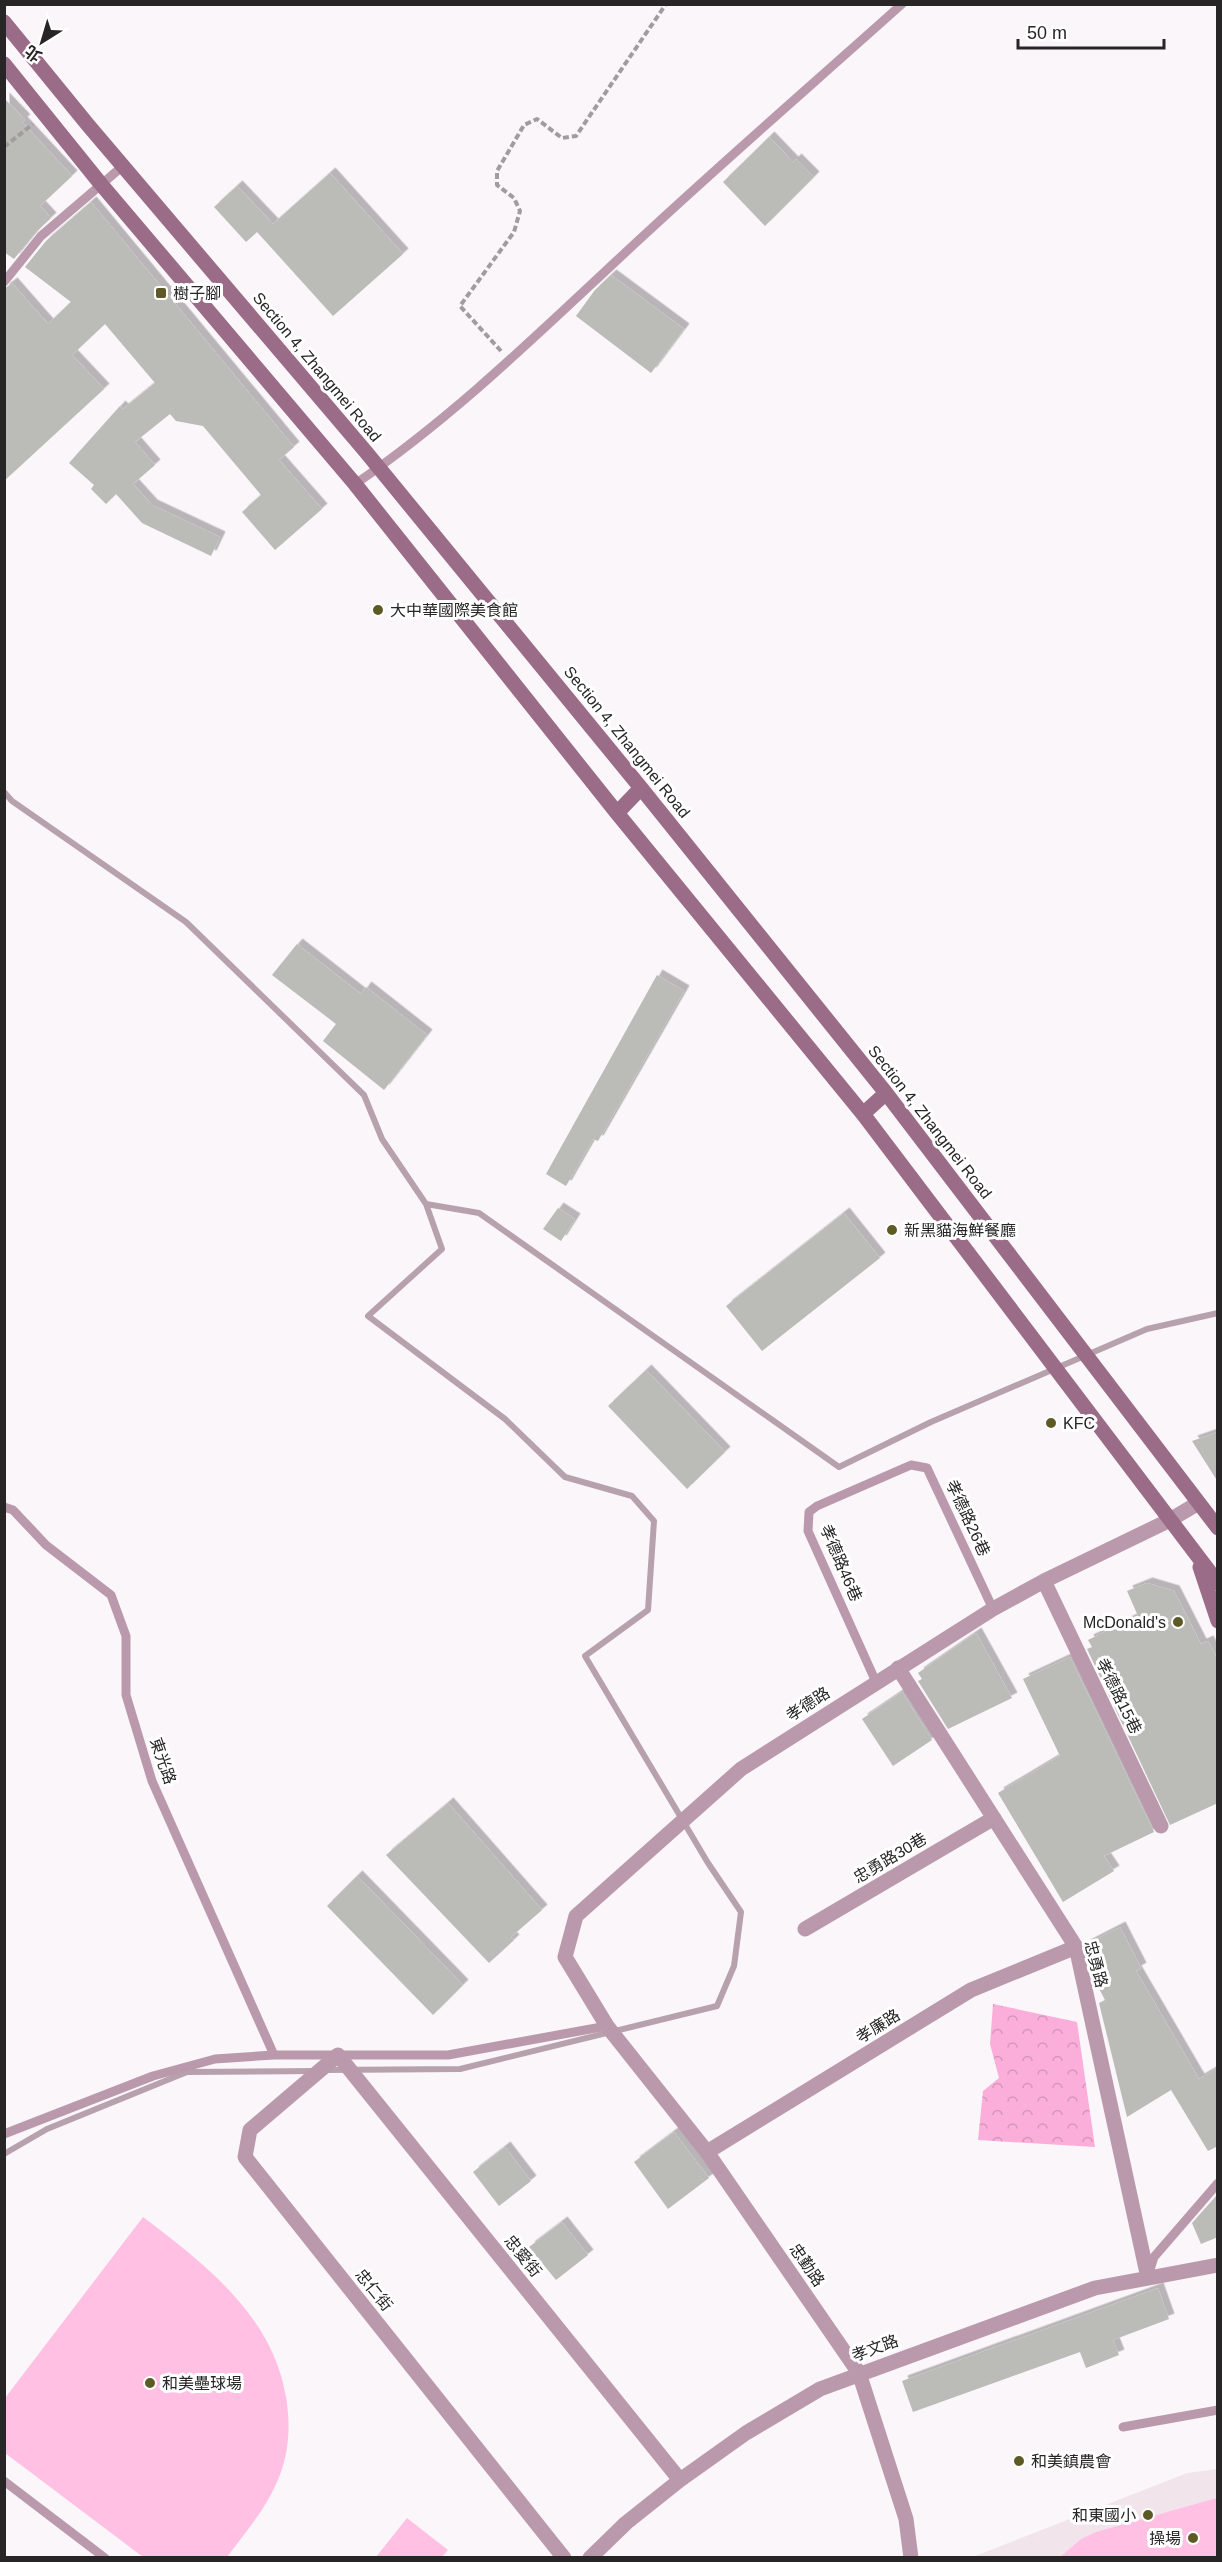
<svg xmlns="http://www.w3.org/2000/svg" width="1222" height="2562" font-family="Arial,'Noto Sans TC',sans-serif">
	<style>
		.built { fill: #f1e5eb }
		.forest { fill: url(#forest-crowns) }
		.pitch { fill: #ffc0e3 }
		.lines { fill: none; stroke-linecap: round; stroke-linejoin: round }
		.stream { stroke: #b7a1ad; stroke-width: 6 }
		.building { fill: #bbbbb7; filter: url(#shadow) }
		.path { stroke: #a09d9f; stroke-width: 4; stroke-dasharray: 6 3; stroke-linecap: butt }
		.service { stroke: #bb99ac; stroke-width: 9 }
		.minor { stroke: #bb99ac; stroke-width: 15 }
		.secondary { stroke: #9b6c87; stroke-width: 15 }
		.poi-dot { fill: #5e5a26; stroke: #fff; stroke-width: 2 }
		.labels { text-anchor: middle; dominant-baseline: central; stroke-width: 6; stroke-linejoin: round; paint-order: stroke }
		.poi-label { font-size: 16px; fill: #272526; stroke: #fff; text-anchor: start }
		.street-label { font-size: 16px; fill: #272526; stroke: #fff }
	</style>
	<defs>
		<pattern id="forest-crowns" width="20" height="18" patternUnits="userSpaceOnUse" patternTransform="scale(1.5)"><rect width="20" height="18" fill="#faaed9"/><path d="M2 6a3 3 0 1 1 6 0M12 15a3 3 0 1 1 6 0" fill="none" stroke="#d696ba"/></pattern>
		<filter id="shadow"><feDropShadow dx="5.5" dy="-5.5" stdDeviation="0" flood-color="#0004"/></filter>
	</defs>
	<rect width="100%" height="100%" fill="#fbf6f9"/>
	<path class="built" d="M1217 2469V2557L970 2558 1187 2473Z"/>
	<path class="forest" d="M993 2004 1077 2022 1095 2147 978 2140 983 2091 999 2078 990 2044Z"/>
	<path class="pitch" d="M143 2217C206 2265 272 2315 286 2397 291 2426 289 2455 277 2482 265 2510 245 2533 227 2557H143L5 2453V2398Z
		M1217 2498V2557H1060L1081 2539 1096 2532Z
		M407 2518 448 2550 442 2557H376Z"/>
	<g class="lines">
		<path class="stream" d="M4 792 12 801 186 922 364 1095 382 1139 426 1204 479 1213 839 1467 931 1422 1147 1329 1218 1313
			M326 2070 460 2069 717 2006 734 1966 741 1912 708 1863 585 1656 648 1610 654 1521 632 1496 565 1477 505 1419 368 1316 442 1249 426 1204
			M4 2154 47 2129 187 2072 316 2071"/>
	</g>
	<path class="building" d="M4 98 25 120 22 122 72 176 40 206 51 218 36 232 14 259 4 252Z
		M769 137 793 162 796 159 814 177 765 226 723 182Z
		M330 173 403 254 333 316 257 232 246 242 214 207 237 186 273 224Z
		M91 202 294 447 279 460 322 509 275 550 242 512 261 495 203 426 176 421 170 414 135 442 155 465 133 484 152 505 220 537 211 556 142 523 116 494 106 504 91 489 94 485 69 463 120 406 123 409 155 383 105 324 72 355 104 389 4 481V289L12 283 48 324 71 302 25 267 46 241Z
		M611 275 684 329 651 373 576 316 595 290Z
		M297 944 361 994 366 987 427 1035 384 1090 323 1041 336 1024 272 975Z
		M657 975 684 991 598 1141 593 1139 566 1186 546 1174Z
		M558 1208 575 1219 561 1241 543 1229Z
		M844 1213 880 1258 762 1351 726 1306Z
		M646 1370 725 1452 687 1489 608 1406Z
		M1218 1432V1482L1192 1441Z
		M1147 1583 1174 1591 1201 1644 1208 1641 1218 1660V1803L1170 1825 1087 1649 1092 1647 1088 1640 1138 1616 1127 1591Z
		M976 1633 1012 1698 948 1729 918 1681 922 1679 918 1673Z
		M1070 1657 1154 1832 1104 1856 1114 1871 1063 1902 998 1793 1060 1756 1023 1679Z
		M902 1692 932 1740 893 1766 862 1719Z
		M448 1803 542 1910 511 1937 514 1940 489 1963 386 1855Z
		M357 1876 463 1985 433 2015 327 1906Z
		M1120 1927 1141 1968 1136 1971 1199 2079 1218 2068V2146L1208 2151 1171 2090 1127 2117 1099 2003 1105 2000 1092 1975 1085 1945Z
		M674 2132 709 2178 668 2209 634 2162Z
		M505 2147 531 2181 499 2206 473 2172Z
		M1218 2194V2237L1201 2244 1192 2223Z
		M562 2222 588 2255 556 2280 529 2247Z
		M1158 2288 1169 2319 1113 2340 1119 2355 1086 2368 1080 2352 913 2412 902 2381Z"/>
	<g class="lines">
		<path class="path" d="M4 147 33 124
			M501 351 460 306 514 232 520 211 514 198 497 185V171L524 125 537 119 562 138 576 136 666 4"/>
		<path class="service" d="M4 282 41 236 124 165
			M355 484C458 414 550 322 641 238 727 158 815 82 902 4
			M4 1507 13 1510 46 1545 111 1595 126 1636V1695L152 1781 274 2055
			M876 1682 808 1531 809 1512 817 1506 911 1465 927 1468 993 1609
			M4 2134 153 2076 215 2059 274 2055H448L607 2026
			M1149 2273 1154 2257 1218 2183
			M1123 2427 1218 2410
			M4 2481 105 2558"/>
		<path class="minor" d="M1044 1581 1161 1826
			M898 1668 1076 1947 1148 2278
			M805 1929 994 1818
			M707 2152 971 1990 1076 1947
			M564 2558 245 2157 250 2130 338 2055 680 2480
			M590 2558 626 2523 680 2480 746 2433 820 2389 1095 2288 1218 2265
			M911 2558 906 2519 859 2373 707 2152 607 2026 565 1957 576 1916 741 1769 993 1609 1044 1581 1168 1521 1197 1504"/>
		<path class="secondary" d="M4 22 88 125 366 452 641 788 886 1093 1218 1528
			M4 64 100 183 355 484 617 813 863 1114 1218 1583
			M617 813 641 788
			M863 1114 886 1093
			M1200 1567 1218 1621"/>
	</g>
	<g class="poi-dot">
		<rect x="155" y="287" width="12" height="12" rx="3"/>
		<circle cx="378" cy="610" r="6"/>
		<circle cx="892" cy="1230" r="6"/>
		<circle cx="1051" cy="1423" r="6"/>
		<circle cx="1178" cy="1622" r="6"/>
		<circle cx="150" cy="2383" r="6"/>
		<circle cx="1019" cy="2461" r="6"/>
		<circle cx="1148" cy="2515" r="6"/>
		<circle cx="1193" cy="2538" r="6"/>
	</g>
	<g class="labels">
		<g class="poi-label">
			<text x="173" y="293">樹子腳</text>
			<text x="390" y="610">大中華國際美食館</text>
			<text x="904" y="1230">新黑貓海鮮餐廳</text>
			<text x="1063" y="1423">KFC</text>
			<text x="1166" y="1622" text-anchor="end">McDonald's</text>
			<text x="162" y="2383">和美壘球場</text>
			<text x="1031" y="2461">和美鎮農會</text>
			<text x="1136" y="2515" text-anchor="end">和東國小</text>
			<text x="1181" y="2538" text-anchor="end">操場</text>
		</g>
		<g class="street-label">
			<text transform="translate(317 367) rotate(50)">Section 4, Zhangmei Road</text>
			<text transform="translate(627 742) rotate(51)">Section 4, Zhangmei Road</text>
			<text transform="translate(930 1122) rotate(52)">Section 4, Zhangmei Road</text>
			<text transform="translate(968 1518) rotate(65)">孝德路26巷</text>
			<text transform="translate(841 1563) rotate(67)">孝德路46巷</text>
			<text transform="translate(1119 1696) rotate(64)">孝德路15巷</text>
			<text transform="translate(808 1704) rotate(-33)">孝德路</text>
			<text transform="translate(163 1761) rotate(71)">東光路</text>
			<text transform="translate(890 1858) rotate(-31)">忠勇路30巷</text>
			<text transform="translate(1096 1964) rotate(75)">忠勇路</text>
			<text transform="translate(878 2026) rotate(-32)">孝廉路</text>
			<text transform="translate(523 2256) rotate(51)">忠愛街</text>
			<text transform="translate(807 2265) rotate(55)">忠勤路</text>
			<text transform="translate(374 2290) rotate(51)">忠仁街</text>
			<text transform="translate(875 2348) rotate(-20)">孝文路</text>
		</g>
	</g>
	<rect width="1222" height="2562" fill="none" stroke="#272526" stroke-width="12"/>
	<g transform="translate(42 42) rotate(217)" stroke="#ffffff" stroke-width="4.5" paint-order="stroke">
	<path d="M0-4.5L10 22L0 15L-10 22Z" fill="#272526"/>
	<text y="-9" font-size="16" font-weight="bold" text-anchor="middle" fill="#272526">北</text>
	</g>
	<path d="M1018 39v9h146v-9" fill="none" stroke="#272526" stroke-width="3"/>
	<text x="1027" y="39" font-size="18" fill="#272526" stroke="#ffffff" stroke-width="4.5" paint-order="stroke">50 m</text>
</svg>
